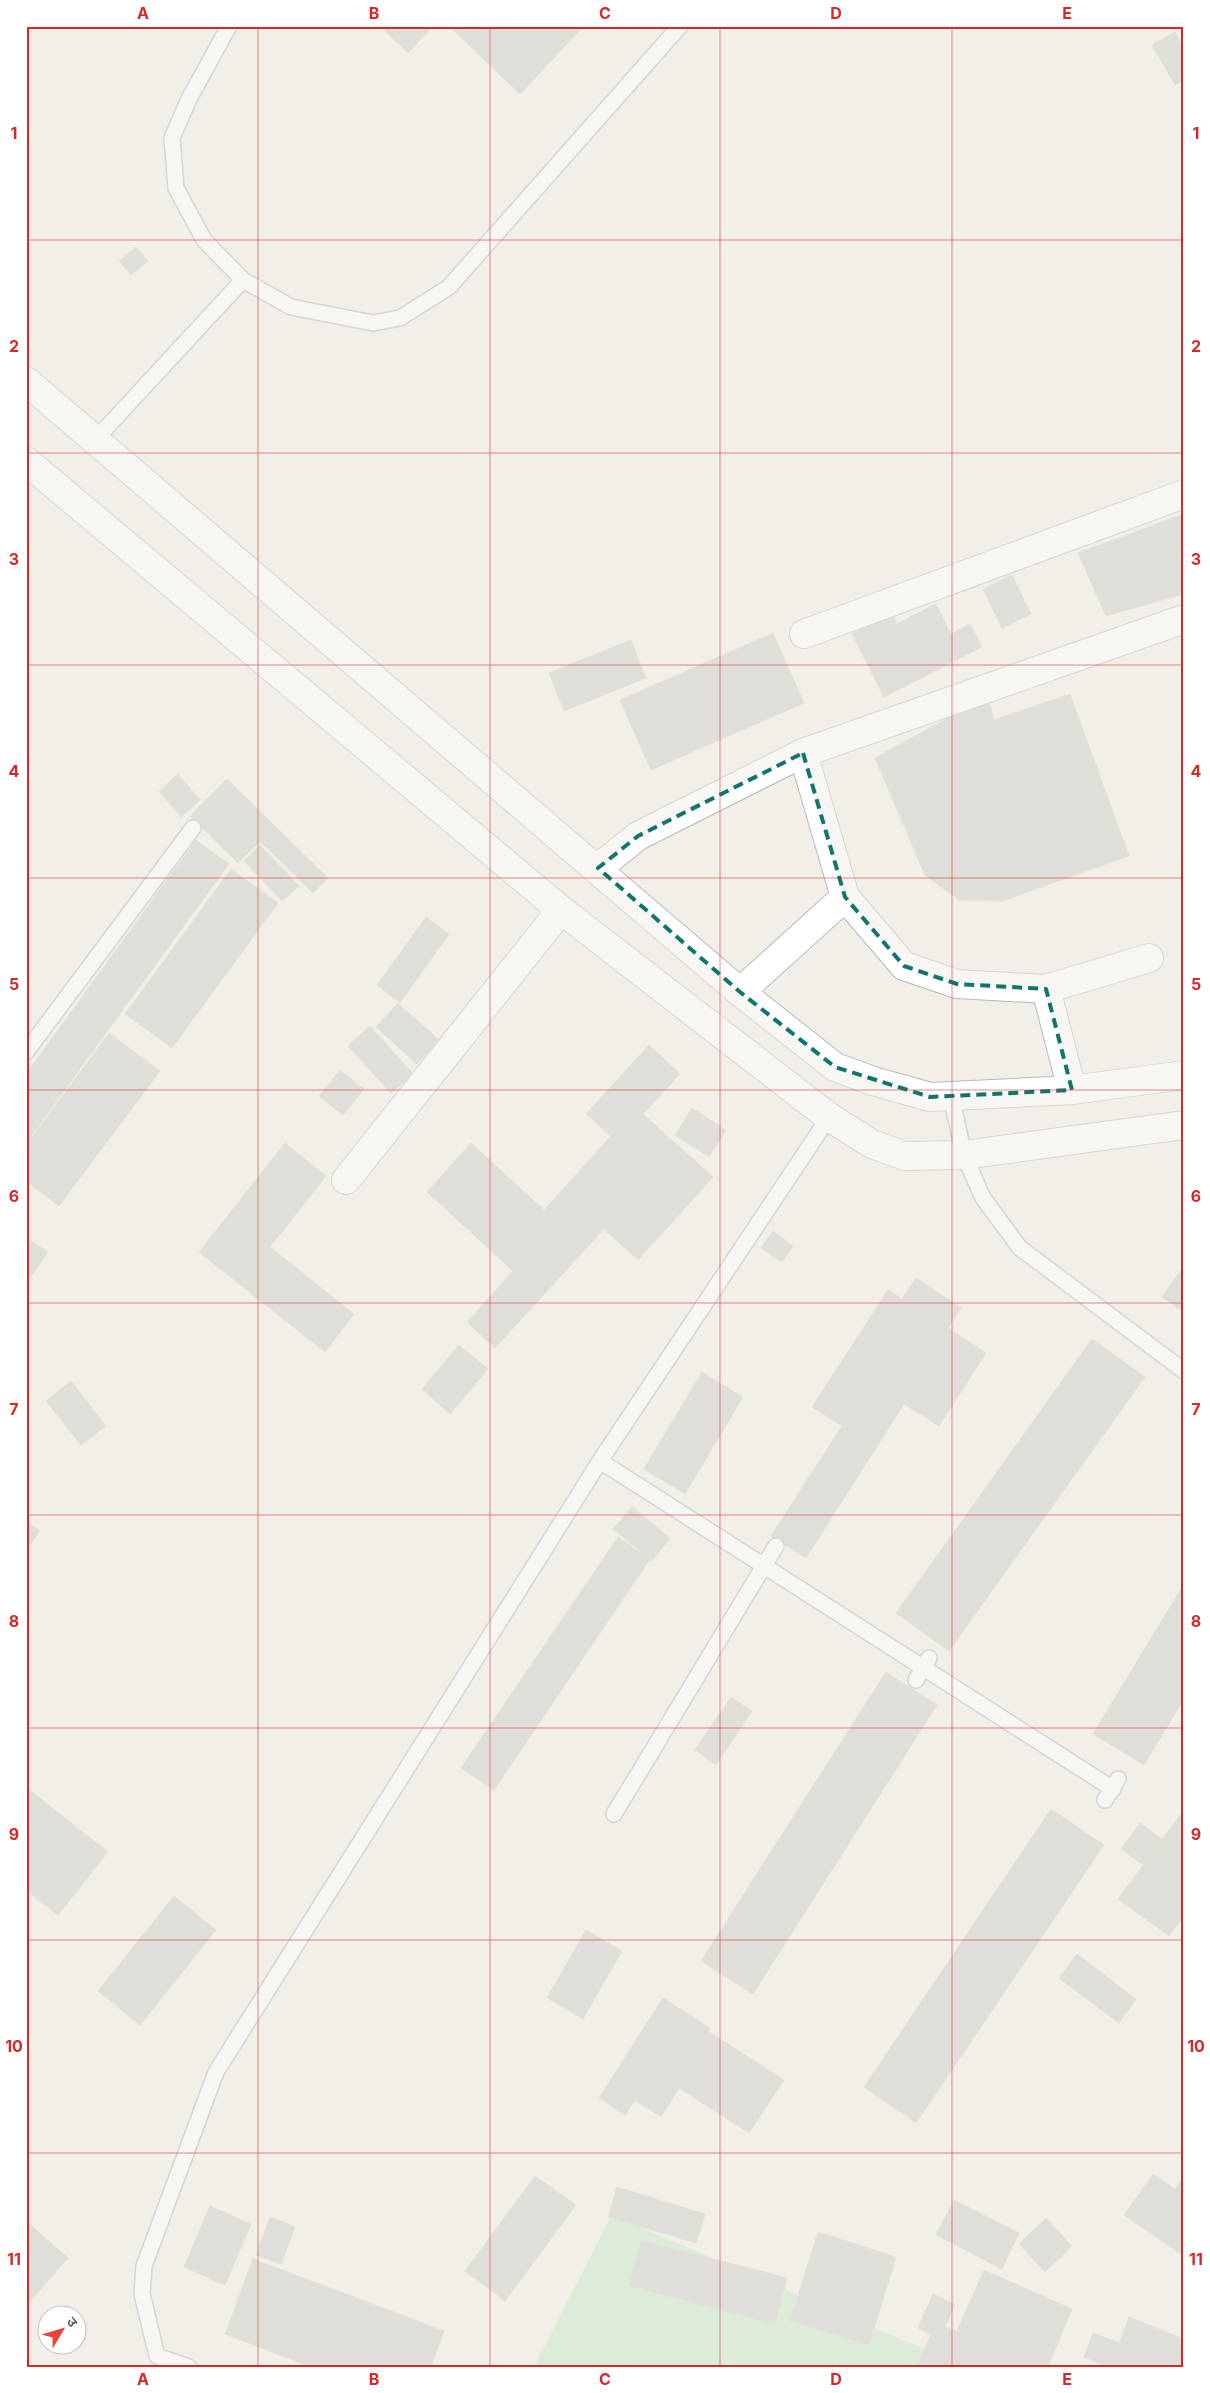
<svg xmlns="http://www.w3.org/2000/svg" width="1210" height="2393" font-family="Inter,'Noto Sans Devanagari',sans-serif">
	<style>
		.green { fill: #c5e8c5 }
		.building { fill: #cccac5; stroke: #d6d1c6 }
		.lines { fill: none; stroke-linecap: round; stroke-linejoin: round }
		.lane-casing { stroke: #b5b8bc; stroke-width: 18 }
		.street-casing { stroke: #b5b8bc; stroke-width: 30 }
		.secondary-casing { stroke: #b6babf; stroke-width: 30 }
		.lane { stroke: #fff; stroke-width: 15 }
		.street { stroke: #fff; stroke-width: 28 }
		.secondary { stroke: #fff; stroke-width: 28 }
		.marked { fill: none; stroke: #0f766e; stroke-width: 4; stroke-dasharray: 10 6; stroke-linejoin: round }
		.grid { fill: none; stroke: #d62828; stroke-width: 1; stroke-opacity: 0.55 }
		.neatline { fill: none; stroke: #d62828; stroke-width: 2 }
		.grid-label { font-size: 16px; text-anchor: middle; font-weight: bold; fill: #d62828 }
	</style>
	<rect width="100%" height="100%" fill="#f1efe8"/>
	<path class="green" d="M612 2215 966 2367H534Z"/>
	<path class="building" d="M380 26H433L408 53Z
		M449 26H584L520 94Z
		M1175 32 1184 48V80L1175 85 1152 45Z
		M136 247 148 261 131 275 119 261Z
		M1184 514V594L1106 616 1078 553Z
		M1012 575 1031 614 1002 628 983 589Z
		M936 604 951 634 970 624 982 647 884 697 852 634 892 613 897 624Z
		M773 633 804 703 651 770 620 700Z
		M631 640 646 678 564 711 549 673Z
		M1070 694 1129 856 1002 901 959 900 925 875 875 758 988 696 994 720Z
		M178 774 200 800 181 817 159 791Z
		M227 779 328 878 313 893 260 841 238 863 190 816Z
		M196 840 229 864 26 1143V1074Z
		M260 845 299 886 282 901 244 861Z
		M231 869 278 903 172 1048 125 1014Z
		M426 917 449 934 400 1003 377 985Z
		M398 1003 439 1040 417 1064 376 1027Z
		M370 1026 413 1074 391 1093 348 1046Z
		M109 1033 160 1071 59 1206 26 1181V1145Z
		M649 1045 680 1074 643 1114 713 1177 638 1260 604 1229 495 1348 467 1322 513 1271 427 1192 471 1143 544 1210 611 1136 586 1114Z
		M340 1070 364 1089 343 1115 319 1096Z
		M692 1108 726 1130 709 1157 675 1135Z
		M285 1143 326 1176 270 1247 354 1314 325 1352 199 1252Z
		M773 1231 793 1246 782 1262 761 1248Z
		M26 1238 48 1252 26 1283Z
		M1184 1266V1312L1162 1297Z
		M916 1278 961 1308 948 1328 986 1353 939 1426 904 1404 806 1558 771 1536 842 1426 812 1407 888 1290 902 1299Z
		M1092 1339 1145 1377 949 1651 896 1613Z
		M459 1345 488 1369 450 1414 422 1389Z
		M702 1372 743 1397 685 1494 644 1469Z
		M71 1381 106 1426 81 1445 46 1401Z
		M632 1507 670 1538 652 1561 613 1529Z
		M26 1521 40 1531 26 1550Z
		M618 1537 650 1559 494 1790 461 1768Z
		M1184 1584V1699L1144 1765 1093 1734Z
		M886 1672 937 1705 753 1994 701 1961Z
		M731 1697 752 1711 716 1765 695 1750Z
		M26 1787 108 1852 58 1915 26 1890Z
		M1051 1809 1104 1845 916 2123 864 2087Z
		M1184 1810V1916L1169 1936 1118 1899Z
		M1140 1823 1162 1839 1143 1865 1121 1849Z
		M174 1896 216 1930 140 2025 98 1991Z
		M586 1930 622 1951 583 2019 547 1998Z
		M1077 1954 1136 1999 1119 2023 1059 1978Z
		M663 1998 710 2028 708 2031 784 2080 749 2133 679 2088 661 2117 635 2100 625 2115 599 2098Z
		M1153 2174 1175 2189 1180 2182 1184 2184V2256L1124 2215Z
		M535 2176 576 2205 505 2301 465 2271Z
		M617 2187 705 2214 696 2243 608 2217Z
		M954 2200 1019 2233 1002 2269 936 2235Z
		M210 2206 251 2224 225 2285 184 2267Z
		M270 2217 295 2227 281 2264 256 2255Z
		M1046 2218 1072 2246 1045 2272 1019 2244Z
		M26 2221 68 2258 26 2306Z
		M818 2232 896 2257 869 2345 790 2321Z
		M641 2240 787 2278 775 2324 629 2286Z
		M253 2259 444 2331 431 2367H311L225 2334Z
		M984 2270 1072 2309 1048 2367H917L931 2334 918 2328 933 2294 955 2304 945 2327 957 2331Z
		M1129 2317 1184 2339V2367H1108L1084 2357 1093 2333 1119 2343Z"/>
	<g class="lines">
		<g class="lane-casing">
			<path id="lane" d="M229 26 189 99 172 138 176 188 204 240 243 280 291 307 373 323 400 318 449 287 680 26
				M95 440 243 280
				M26 1052 193 828
				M951 1096 964 1155 983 1198 1020 1248 1184 1371
				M600 1461 1113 1789
				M916 1680 929 1658
				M1105 1800 1118 1779
				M614 1814 776 1546
				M189 2367 157 2356 142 2294 144 2266 216 2072 600 1461 829 1117"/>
		</g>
		<g class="street-casing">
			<path id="street" d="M804 634 1184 494
				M598 868 638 836 803 753
				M845 897 803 753 1184 619
				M1046 989 1072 1090
				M740 992 845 897 904 966 957 984 1046 989 1149 958
				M346 1180 561 910"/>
		</g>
		<g class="secondary-casing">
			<path id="secondary" d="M26 381 740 992 835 1067 873 1081 930 1097 1072 1090 1184 1075
				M26 461 561 910 829 1117 872 1144 905 1156 964 1155 1184 1125"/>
		</g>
		<use href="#lane" class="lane"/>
		<use href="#street" class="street"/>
		<use href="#secondary" class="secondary"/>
	</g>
	<path d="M0 0H1210V2393H0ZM803 753 845 897 904 966 957 984 1046 989 1072 1090 930 1097 835 1067 740 992 598 868 638 836Z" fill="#f1efe8" fill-opacity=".55" fill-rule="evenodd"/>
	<path class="marked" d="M803 753 845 897 904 966 957 984 1046 989 1072 1090 930 1097 835 1067 740 992 598 868 638 836Z"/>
	<path class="grid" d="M258 26V2367M490 26V2367M720 26V2367M952 26V2367M26 240H1184M26 453H1184M26 665H1184M26 878H1184M26 1090H1184M26 1303H1184M26 1515H1184M26 1728H1184M26 1940H1184M26 2153H1184"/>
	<rect width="1210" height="2393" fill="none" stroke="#ffffff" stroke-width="55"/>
	<g transform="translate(62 2330) rotate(52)"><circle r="24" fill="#ffffff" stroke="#bfc1c3"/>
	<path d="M0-4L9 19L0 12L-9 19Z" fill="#ea4335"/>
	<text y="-8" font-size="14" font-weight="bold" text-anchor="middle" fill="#5f6368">उ</text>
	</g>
	<rect x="28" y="28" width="1154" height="2338" class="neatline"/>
	<g class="grid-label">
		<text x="143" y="19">A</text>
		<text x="374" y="19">B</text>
		<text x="605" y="19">C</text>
		<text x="836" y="19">D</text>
		<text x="1067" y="19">E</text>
		<text x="14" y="139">1</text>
		<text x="1196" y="139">1</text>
		<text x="14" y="352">2</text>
		<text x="1196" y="352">2</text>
		<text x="14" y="565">3</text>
		<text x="1196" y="565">3</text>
		<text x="14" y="777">4</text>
		<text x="1196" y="777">4</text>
		<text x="14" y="990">5</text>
		<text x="1196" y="990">5</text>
		<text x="14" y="1202">6</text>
		<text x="1196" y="1202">6</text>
		<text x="14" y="1415">7</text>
		<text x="1196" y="1415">7</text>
		<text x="14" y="1627">8</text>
		<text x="1196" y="1627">8</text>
		<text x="14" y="1840">9</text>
		<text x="1196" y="1840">9</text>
		<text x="14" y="2052">10</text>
		<text x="1196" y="2052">10</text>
		<text x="14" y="2265">11</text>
		<text x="1196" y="2265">11</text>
		<text x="143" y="2385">A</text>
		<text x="374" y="2385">B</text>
		<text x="605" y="2385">C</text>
		<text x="836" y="2385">D</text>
		<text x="1067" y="2385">E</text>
	</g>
</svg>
